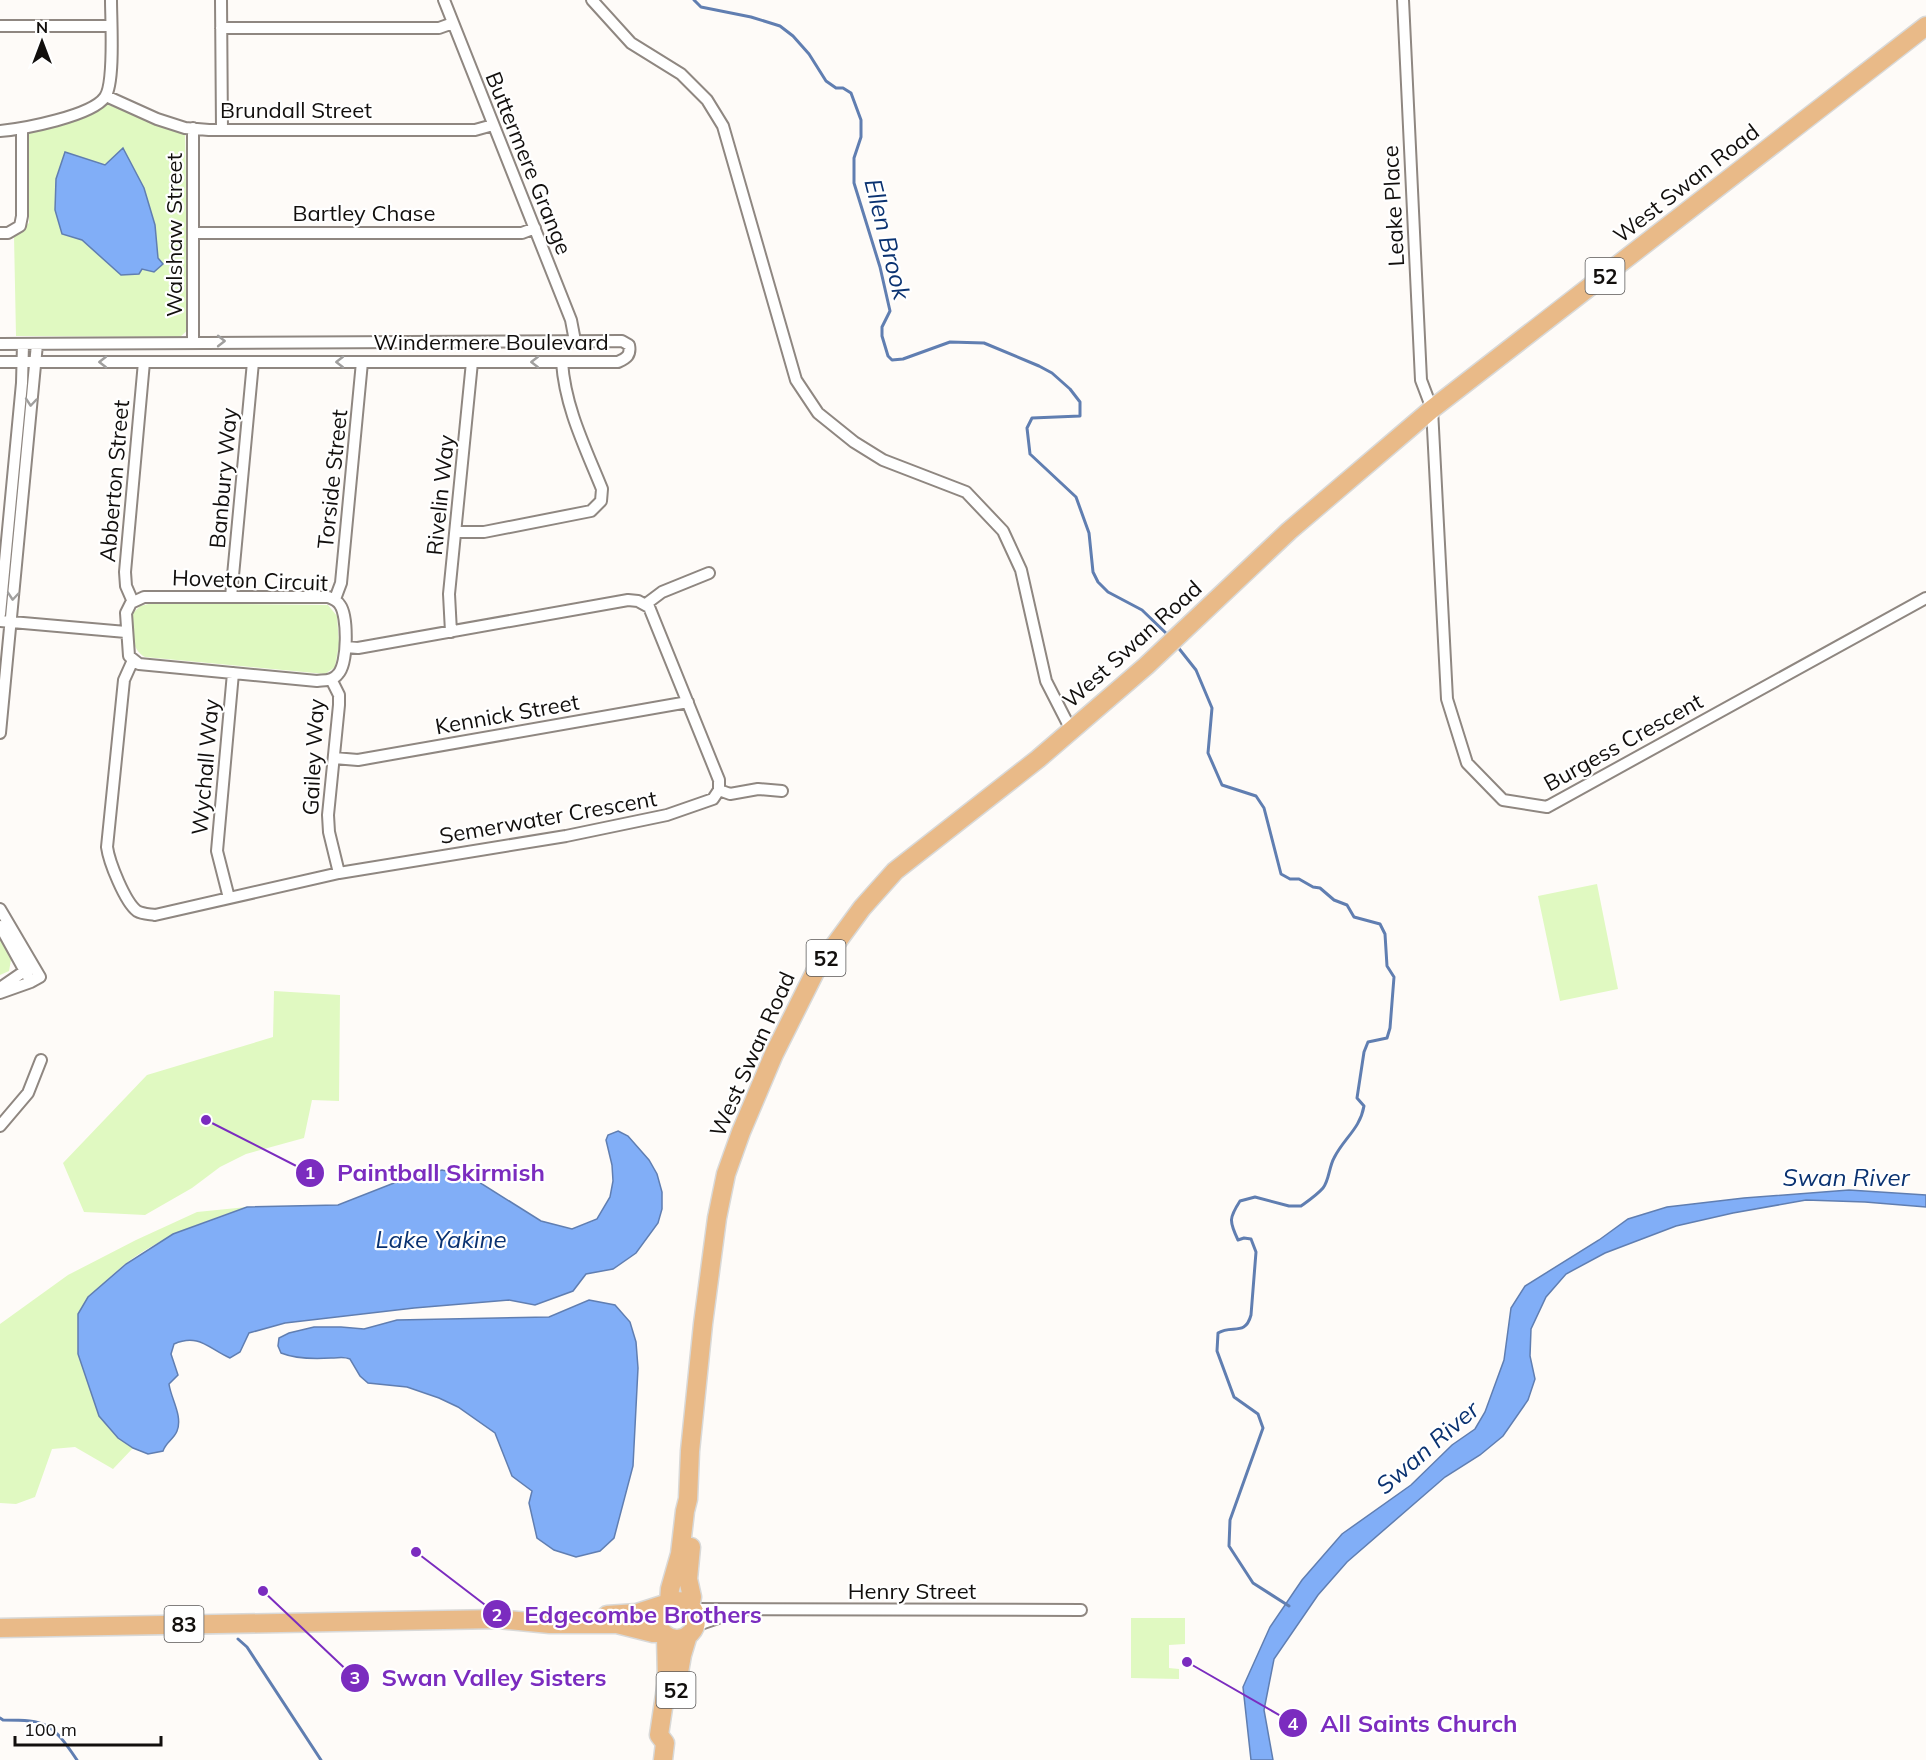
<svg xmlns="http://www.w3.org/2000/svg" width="1926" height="1760" font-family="Mulish,sans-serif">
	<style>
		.green { fill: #e0f9c1 }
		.water { fill: #81aef7; stroke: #607eb1; stroke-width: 1.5 }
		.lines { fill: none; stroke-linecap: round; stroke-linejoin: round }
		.stream { stroke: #607eb1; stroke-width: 3 }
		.minor-casing { stroke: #8f8781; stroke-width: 14 }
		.primary-casing { stroke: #d9d9d8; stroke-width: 21 }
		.minor { stroke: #fff; stroke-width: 10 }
		.primary { stroke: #e9ba88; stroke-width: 18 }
		.oneway { stroke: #a09f9e }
		.labels { text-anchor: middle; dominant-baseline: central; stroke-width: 4.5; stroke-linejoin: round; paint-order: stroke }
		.shield { fill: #fff; stroke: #595756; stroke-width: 1.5 }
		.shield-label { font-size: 21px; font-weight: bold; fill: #120f0d }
		.street-label { font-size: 22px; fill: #120f0d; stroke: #fff }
		.water-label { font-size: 24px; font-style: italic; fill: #0a3271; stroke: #fff }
		.leader { fill: none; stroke: #7b2cbf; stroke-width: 2 }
		.callout-dot { fill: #7b2cbf; stroke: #fff; stroke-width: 2 }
		.mark-label { font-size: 18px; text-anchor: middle; font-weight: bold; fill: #fff }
		.callout-label { font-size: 24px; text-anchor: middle; font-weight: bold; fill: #7b2cbf; stroke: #fff; stroke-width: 4.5; stroke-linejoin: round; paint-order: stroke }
	</style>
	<rect width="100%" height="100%" fill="#fefbf8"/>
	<path class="green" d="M106 104 185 133 189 329 180 337 16 336 14 236 29 223 26 132 82 116Z
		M153 603 328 605 337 616 339 644 335 667 325 674 145 657C130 649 133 631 131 615L140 606Z
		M1597 884 1618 989 1560 1001 1538 896Z
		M0 939 11 960 9 971 0 975Z
		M274 991 340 995 339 1101 312 1100 304 1138 246 1154 220 1167 192 1188 145 1215 84 1212 63 1163 147 1075 273 1037Z
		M247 1207C197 1224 147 1241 108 1279 97 1289 88 1302 78 1314V1354L99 1416 118 1438 133 1448 113 1469 75 1447 52 1449 35 1497 16 1504 0 1503V1324L68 1275 136 1240 197 1212Z
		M1131 1618H1185V1644L1169 1645V1668L1179 1669V1679L1131 1678Z"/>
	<path class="water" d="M123 148 144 188 155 225 158 258 163 264 154 272 142 269 139 274 121 275 82 240 62 234 55 210 56 179 65 152 105 165Z
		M618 1131 628 1136 649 1160 657 1174 662 1192V1209L658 1223 636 1253 613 1269 586 1274 573 1291 535 1305 509 1300 414 1308 285 1323 249 1333 240 1352 230 1358C209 1349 199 1333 174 1344L171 1354 178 1375 169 1384C171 1399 183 1416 177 1431 174 1439 166 1442 163 1451L148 1454 133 1448 118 1438 99 1416 78 1354V1314L88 1297 126 1264 173 1234 247 1207 338 1205 394 1183 442 1170 471 1177 541 1221 572 1229 597 1219 610 1197 613 1181 612 1165 606 1140 608 1135Z
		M1849 1190 1926 1195V1207L1865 1202 1806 1200 1733 1213 1676 1226 1605 1253 1566 1274 1546 1297 1531 1329 1530 1356 1535 1379 1528 1400 1503 1436 1480 1455 1445 1477 1347 1562 1318 1595 1274 1659 1264 1710 1273 1760H1251L1243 1687 1270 1627 1302 1580 1342 1534 1411 1485 1452 1445 1475 1429 1485 1412 1504 1360 1511 1308 1525 1286 1599 1240 1628 1219 1667 1207 1744 1198Z
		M589 1300 615 1305 630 1322 636 1342 638 1368 633 1466 614 1538 600 1551 576 1557 554 1550 537 1538 529 1503 532 1491 512 1476 495 1433 458 1407 439 1398 407 1387 368 1383 360 1376 350 1359C343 1356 339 1358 331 1358 315 1359 296 1359 281 1353L278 1346 279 1338 289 1333 314 1327H341L364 1329 397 1320 549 1317Z"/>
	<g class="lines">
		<path class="stream" d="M694 0 701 7 751 17 780 26 793 36 809 54 826 81 836 88H843L851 93 861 120V137L854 158V183L880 267 890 311 882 327V336L888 356 892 360 903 359 950 342 984 343 1039 366 1052 373 1070 389 1080 402V416L1032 418 1027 428 1030 454 1076 497 1089 533 1093 572 1098 582 1108 592 1142 610 1169 636
			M1177 646 1196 670 1212 708 1208 753 1222 785 1256 796 1264 808 1281 874 1290 879H1299L1313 887 1320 888 1334 900 1347 905 1354 917 1380 924 1385 934 1387 966 1394 977 1390 1028 1387 1038 1368 1042 1364 1052 1357 1098 1364 1106C1360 1129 1344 1138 1334 1158 1329 1167 1329 1181 1323 1188 1317 1195 1308 1201 1301 1206H1289L1255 1197 1240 1201C1229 1218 1229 1221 1238 1240L1244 1238 1251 1239 1256 1252 1251 1315C1245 1337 1232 1324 1218 1333L1217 1351 1234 1397 1258 1414 1263 1428 1230 1520 1229 1546 1253 1583 1289 1606
			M238 1639 247 1647 321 1760
			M0 1718 3 1720C47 1720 52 1723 77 1760"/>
		<g class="minor-casing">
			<path id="minor" d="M221 0 222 130
				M444 0 571 320 575 341
				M592 0 631 43 681 74 707 100 723 126 796 380 818 413 854 442 883 460 966 492 1003 531 1021 570 1046 681 1068 724 1073 728
				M1403 0 1421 380 1432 409 1447 699 1467 763 1503 800 1547 807 1926 598
				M0 26H111
				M221 28H439L453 23
				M106 96 157 119 185 128 209 130H475L493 125
				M0 131C23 129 92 116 105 97 115 83 111 20 111 0
				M0 233H8L20 226 22 216V129
				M193 233H522L535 228
				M193 341V128
				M0 344 622 341 629 345C631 355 627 358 618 362H0
				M456 532H484L591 511 601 501 602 489C585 447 565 407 562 362
				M144 597H328C333 599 337 600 340 605 348 616 348 664 338 674 333 681 325 680 317 681L139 664 129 656 126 613 131 603Z
				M231 597 253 362
				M335 599 341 583 362 362
				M133 602 126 586 125 572 144 362
				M646 604 662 592 709 573
				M0 614 22 383 23 344
				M0 621 126 632
				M451 632 449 594 472 362
				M133 660 124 680 107 847C109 862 125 902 137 911 142 914 149 914 155 915L339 873 566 836 667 815 713 799 719 790V780L649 607 638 601 628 600 358 648 346 647
				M331 679 339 695V705L328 815 329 832 339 873
				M0 733 37 344
				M334 758 358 760 688 702
				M719 790 730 794 758 789 782 791
				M229 898 217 851 233 673
				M0 909 40 977 31 982 0 993
				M0 926 31 982
				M0 988 29 968
				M0 1126 28 1093 41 1060
				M693 1609 1081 1610
				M695 1626 733 1613"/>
		</g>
		<g class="primary-casing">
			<path id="primary" d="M658 1620a19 19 0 1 1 38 0a19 19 0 1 1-38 0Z
				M669 1602 670 1589 680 1554 685 1511 688 1499 690 1451 703 1324 717 1218 726 1174 741 1132 774 1054 815 972 862 908 895 871 1038 759 1146 666 1289 531 1432 409 1926 26
				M690 1606 692 1597 688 1579 691 1547
				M607 1615 637 1613 665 1604
				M0 1628 498 1619 550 1624H617L653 1633H663
				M675 1695 682 1655 688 1635
				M663 1760 665 1743 659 1735 667 1681 666 1636"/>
		</g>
		<use href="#minor" class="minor"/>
		<use href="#primary" class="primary"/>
	</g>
	<defs><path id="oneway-chevron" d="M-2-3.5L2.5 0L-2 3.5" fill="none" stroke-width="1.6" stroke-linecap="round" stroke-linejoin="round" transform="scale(1.5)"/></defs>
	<g class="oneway">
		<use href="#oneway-chevron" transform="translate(221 341)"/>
		<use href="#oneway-chevron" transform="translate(103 362) rotate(180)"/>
		<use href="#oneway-chevron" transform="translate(340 362) rotate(180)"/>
		<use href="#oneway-chevron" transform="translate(535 362) rotate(180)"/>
		<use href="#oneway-chevron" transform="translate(31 402) rotate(95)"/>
		<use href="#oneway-chevron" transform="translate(13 596) rotate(95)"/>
	</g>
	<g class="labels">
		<g class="shield">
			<rect x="1585.5" y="258" width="39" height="36" rx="4.5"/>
			<rect x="806.5" y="940" width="39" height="36" rx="4.5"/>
			<rect x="164.5" y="1606" width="39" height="36" rx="4.5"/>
			<rect x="656.5" y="1672" width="39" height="36" rx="4.5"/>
		</g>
		<g class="shield-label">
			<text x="1605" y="276">52</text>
			<text x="826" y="958">52</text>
			<text x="184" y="1624">83</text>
			<text x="676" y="1690">52</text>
		</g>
		<g class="street-label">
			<text x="296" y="110">Brundall Street</text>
			<text transform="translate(529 163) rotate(68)">Buttermere Grange</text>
			<text transform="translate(1686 183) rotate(-38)">West Swan Road</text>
			<text transform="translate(1393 206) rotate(-93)">Leake Place</text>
			<text x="364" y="213">Bartley Chase</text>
			<text transform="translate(174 235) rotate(-90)">Walshaw Street</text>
			<text x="491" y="342">Windermere Boulevard</text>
			<text transform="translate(223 478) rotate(-85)">Banbury Way</text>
			<text transform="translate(332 479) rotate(-84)">Torside Street</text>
			<text transform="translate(114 481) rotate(-85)">Abberton Street</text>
			<text transform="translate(440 495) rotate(-84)">Rivelin Way</text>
			<text transform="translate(250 580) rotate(2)">Hoveton Circuit</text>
			<text transform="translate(1132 644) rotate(-42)">West Swan Road</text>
			<text transform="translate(507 714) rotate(-10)">Kennick Street</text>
			<text transform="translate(1623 742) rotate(-29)">Burgess Crescent</text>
			<text transform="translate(313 757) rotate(-87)">Gailey Way</text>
			<text transform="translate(205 767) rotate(-85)">Wychall Way</text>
			<text transform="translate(548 817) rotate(-10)">Semerwater Crescent</text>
			<text transform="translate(752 1054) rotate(-66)">West Swan Road</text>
			<text x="912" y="1591">Henry Street</text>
		</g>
		<g class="water-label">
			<text transform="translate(888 239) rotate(76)">Ellen Brook</text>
			<text x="1846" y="1177">Swan River</text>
			<text x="441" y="1239">Lake Yakine</text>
			<text transform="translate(1427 1447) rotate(-41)">Swan River</text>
		</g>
	</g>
	<path class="leader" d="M206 1120L310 1173M416 1552L497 1614M263 1591L355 1678M1187 1662L1293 1723"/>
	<g class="callout-dot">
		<circle cx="206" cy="1120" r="6"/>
		<circle cx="416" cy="1552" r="6"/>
		<circle cx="263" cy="1591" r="6"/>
		<circle cx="1187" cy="1662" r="6"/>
		<circle cx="310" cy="1173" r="15"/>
		<circle cx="497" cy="1614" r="15"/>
		<circle cx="355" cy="1678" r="15"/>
		<circle cx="1293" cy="1723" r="15"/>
	</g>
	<g class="mark-label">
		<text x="310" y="1179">1</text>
		<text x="497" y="1621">2</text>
		<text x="355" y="1684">3</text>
		<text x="1293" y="1730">4</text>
	</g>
	<g class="callout-label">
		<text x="441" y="1181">Paintball Skirmish</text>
		<text x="643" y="1623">Edgecombe Brothers</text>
		<text x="494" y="1686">Swan Valley Sisters</text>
		<text x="1419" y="1732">All Saints Church</text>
	</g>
	<g transform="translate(42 42)" stroke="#ffffff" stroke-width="4.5" paint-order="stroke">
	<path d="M0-4.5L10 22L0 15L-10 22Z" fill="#120f0d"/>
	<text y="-9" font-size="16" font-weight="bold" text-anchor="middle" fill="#120f0d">N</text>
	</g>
	<path d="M15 1736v9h146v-9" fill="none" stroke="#120f0d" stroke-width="3"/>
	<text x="24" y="1736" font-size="18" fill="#120f0d" stroke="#ffffff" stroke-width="4.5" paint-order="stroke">100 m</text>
</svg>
